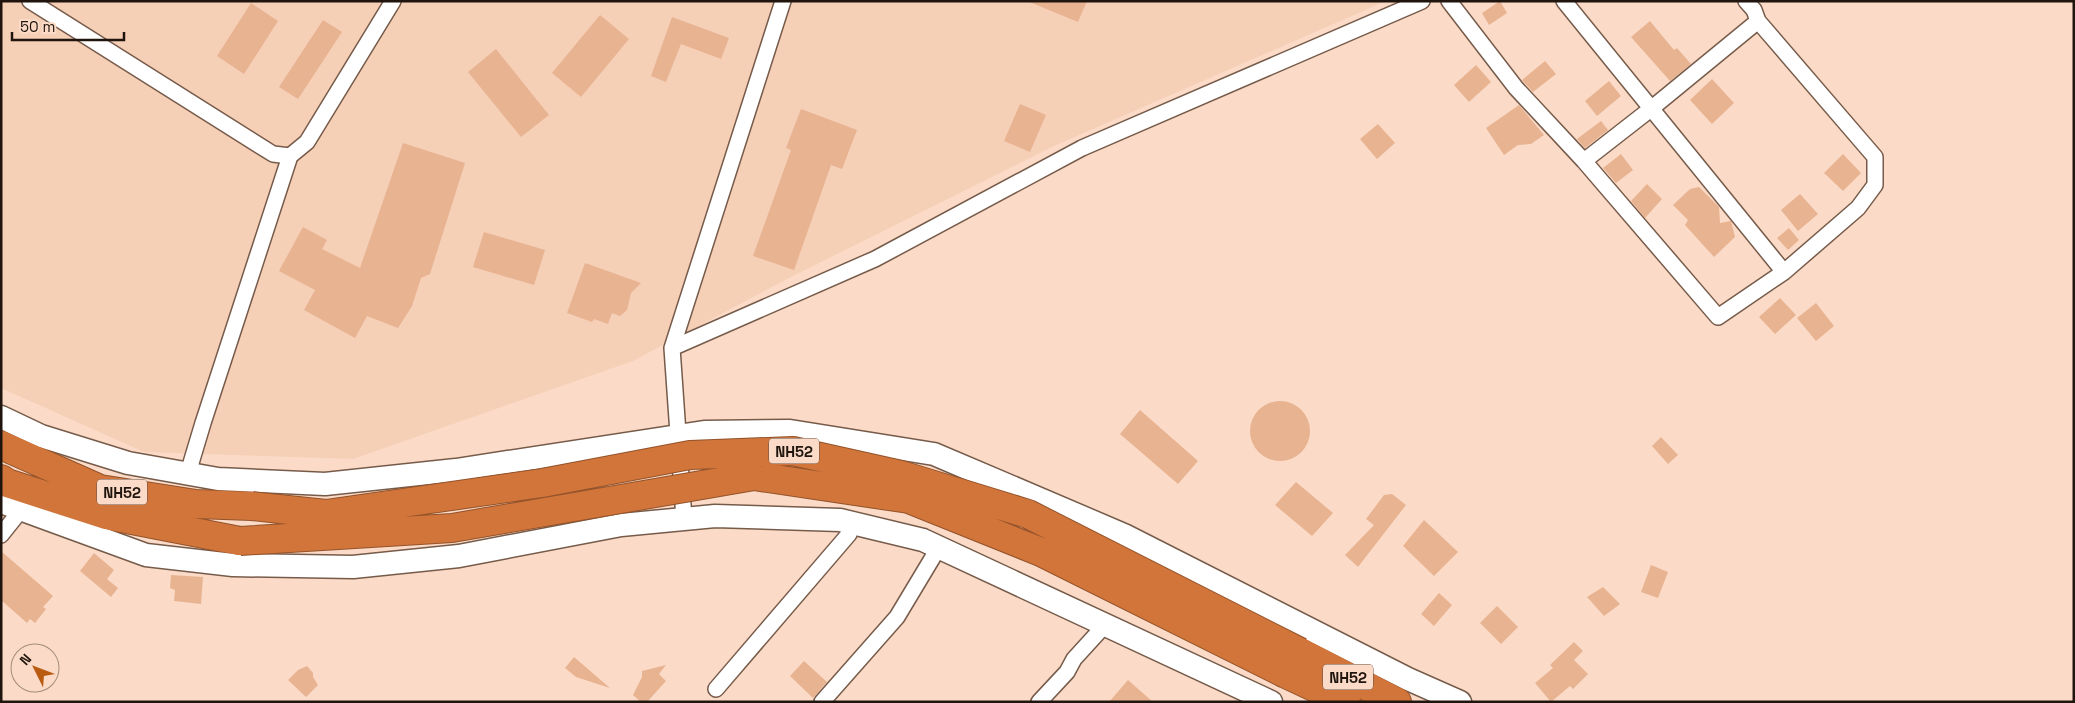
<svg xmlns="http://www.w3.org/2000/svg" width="2075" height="703" font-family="'Space Grotesk',sans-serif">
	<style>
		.built { fill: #f6cfb7 }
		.building { fill: #e8b391 }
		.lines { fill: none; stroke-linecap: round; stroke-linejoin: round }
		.street-casing { stroke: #765b4a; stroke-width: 18 }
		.secondary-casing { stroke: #765b4a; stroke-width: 25 }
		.highway-casing { stroke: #93532b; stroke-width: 30 }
		.street { stroke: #fff; stroke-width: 15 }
		.secondary { stroke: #fff; stroke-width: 22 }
		.highway { stroke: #d1753a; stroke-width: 28 }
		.highway-bridge-casing { stroke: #93532b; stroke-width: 30; stroke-linecap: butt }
		.highway-bridge { stroke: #d1753a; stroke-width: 28 }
		.labels { text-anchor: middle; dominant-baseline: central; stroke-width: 4.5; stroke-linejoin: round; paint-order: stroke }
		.shield { fill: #fbdbc7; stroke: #625046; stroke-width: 1 }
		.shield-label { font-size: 15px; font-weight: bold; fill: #20150e }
	</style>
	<rect width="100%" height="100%" fill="#fbdbc7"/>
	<path class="built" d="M1 1H1386L1054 146 789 278 633 361 353 459 144 452 1 388Z"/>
	<path class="building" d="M1027 1H1087L1078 22Z
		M1500 1 1507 13 1489 25 1482 13Z
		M251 3 278 21 244 74 217 56Z
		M600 15 629 39 581 97 552 73Z
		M672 17 729 38 721 59 681 44 666 82 651 76Z
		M323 20 342 32 298 99 279 87Z
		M1650 21 1674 50 1677 48 1691 64 1670 81 1631 37Z
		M496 49 549 115 521 137 468 72Z
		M1545 61 1556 74 1533 92 1522 80Z
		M1476 65 1491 82 1469 102 1454 85Z
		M1712 79 1734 103 1712 124 1690 100Z
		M1609 81 1621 96 1597 116 1585 101Z
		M1020 104 1046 115 1030 152 1004 141Z
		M1519 105 1544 135 1531 144 1518 145 1504 155 1486 128Z
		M801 109 857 130 842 169 831 165 794 270 753 256 791 150 786 148Z
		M1601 121 1608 130 1585 148 1577 139Z
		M1378 124 1395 143 1377 159 1360 139Z
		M403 143 465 163 430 274 421 278 412 306 398 328 367 316 355 338 304 310 315 290 279 271 303 227 327 240 322 249 360 268Z
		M1621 154 1633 170 1616 183 1603 168Z
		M1843 154 1861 173 1843 191 1824 173Z
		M1647 184 1662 199 1645 218 1631 201Z
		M1699 187 1719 207 1720 223 1731 221 1735 237 1714 257 1685 225 1688 220 1673 205 1690 189Z
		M1800 194 1818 214 1798 231 1781 210Z
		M1789 228 1799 240 1788 250 1777 238Z
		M484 232 545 250 534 285 473 267Z
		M585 263 641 283 631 293 627 310 620 316 612 313 608 324 594 319 592 322 567 313Z
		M1780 298 1796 315 1775 334 1759 317Z
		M1816 303 1834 326 1816 341 1797 318Z
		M1250 431a30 30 0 1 1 60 0a30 30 0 1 1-60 0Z
		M1140 410 1198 461 1178 484 1120 434Z
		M1661 437 1678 455 1668 464 1652 446Z
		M1296 482 1333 513 1312 536 1275 505Z
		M1392 494 1406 505 1358 567 1345 555 1374 525 1366 519 1384 495Z
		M1424 520 1458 552 1434 576 1403 546Z
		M1 551 53 596 43 607 46 609 35 623 30 619 27 623 1 600Z
		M94 553 114 570 107 579 118 588 111 597 80 571Z
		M1651 565 1668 572 1658 598 1641 592Z
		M171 575 203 577 201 604 174 601 175 590 170 588Z
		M1603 587 1620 604 1604 616 1587 597Z
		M1439 593 1452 605 1434 626 1421 614Z
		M1497 606 1518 627 1501 644 1480 623Z
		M1574 642 1583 651 1574 660 1588 674 1573 689 1570 686 1551 702 1535 683 1553 668 1550 665Z
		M574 657 610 688 576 677 565 668Z
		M804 661 827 682 813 698 790 676Z
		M666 665 659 674 666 681 647 702H641L633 695 642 677V671Z
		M307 666 313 673V677L318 685 306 697 288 680 298 670Z
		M1128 680 1153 702H1109Z"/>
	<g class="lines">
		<g class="street-casing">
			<path id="street" d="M30 1 273 154 290 156 307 142 393 1
				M1449 1 1516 88 1584 161 1718 317 1784 272 1858 208 1875 185V157L1758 21 1754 10 1746 1
				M1564 1 1784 272
				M1584 161 1652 108 1758 21
				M672 348 875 259 1082 148 1422 1
				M188 473 203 423 290 156
				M684 519 672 348 783 1
				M1 535 21 510
				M716 689 849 534 853 524H856
				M822 702 897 617 939 547
				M1039 702 1067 672 1074 659 1105 625"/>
		</g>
		<g class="secondary-casing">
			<path id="secondary" d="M1 417 41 436 128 463 218 479 325 484 456 470 704 432 790 431 934 454 1124 535 1408 679 1460 702
				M1 502 146 555 233 565 353 567 459 556 621 525 715 516 840 520 923 540 1271 702"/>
		</g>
		<g class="highway-casing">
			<path id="highway" d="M1 445 100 489 196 504 252 506
				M1 479 7 483 106 515 240 541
				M1300 652 1397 702
				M1286 674 1346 702"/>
		</g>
		<use href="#street" class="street"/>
		<use href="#secondary" class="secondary"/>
		<use href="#highway" class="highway"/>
		<g class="highway-bridge-casing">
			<path id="highway-bridge" d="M252 506 326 514 542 483 690 455 793 451 901 475 1028 514 1300 652
				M240 541 452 528 754 476 909 499 1041 552 1286 674"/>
		</g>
		<use href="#highway-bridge" class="highway-bridge"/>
	</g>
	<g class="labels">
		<g class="shield">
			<rect x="769" y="438.5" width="50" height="25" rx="4"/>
			<rect x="97" y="479.5" width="50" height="25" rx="4"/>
			<rect x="1323" y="664.5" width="50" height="25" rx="4"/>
		</g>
		<g class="shield-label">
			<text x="794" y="451">NH52</text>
			<text x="122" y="492">NH52</text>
			<text x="1348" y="677">NH52</text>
		</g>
	</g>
	<rect width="2075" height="703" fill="none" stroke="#20150e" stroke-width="5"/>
	<g transform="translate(35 668) rotate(312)"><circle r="24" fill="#fbdbc7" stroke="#a38c7d"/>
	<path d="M0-4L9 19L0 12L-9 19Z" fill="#ba5b12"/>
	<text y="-8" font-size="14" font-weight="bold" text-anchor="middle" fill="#20150e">N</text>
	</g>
	<path d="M12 32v8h112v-8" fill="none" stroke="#20150e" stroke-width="2.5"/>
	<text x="20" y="32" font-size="15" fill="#20150e" stroke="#fbdbc7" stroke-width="4" paint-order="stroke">50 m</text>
</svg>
